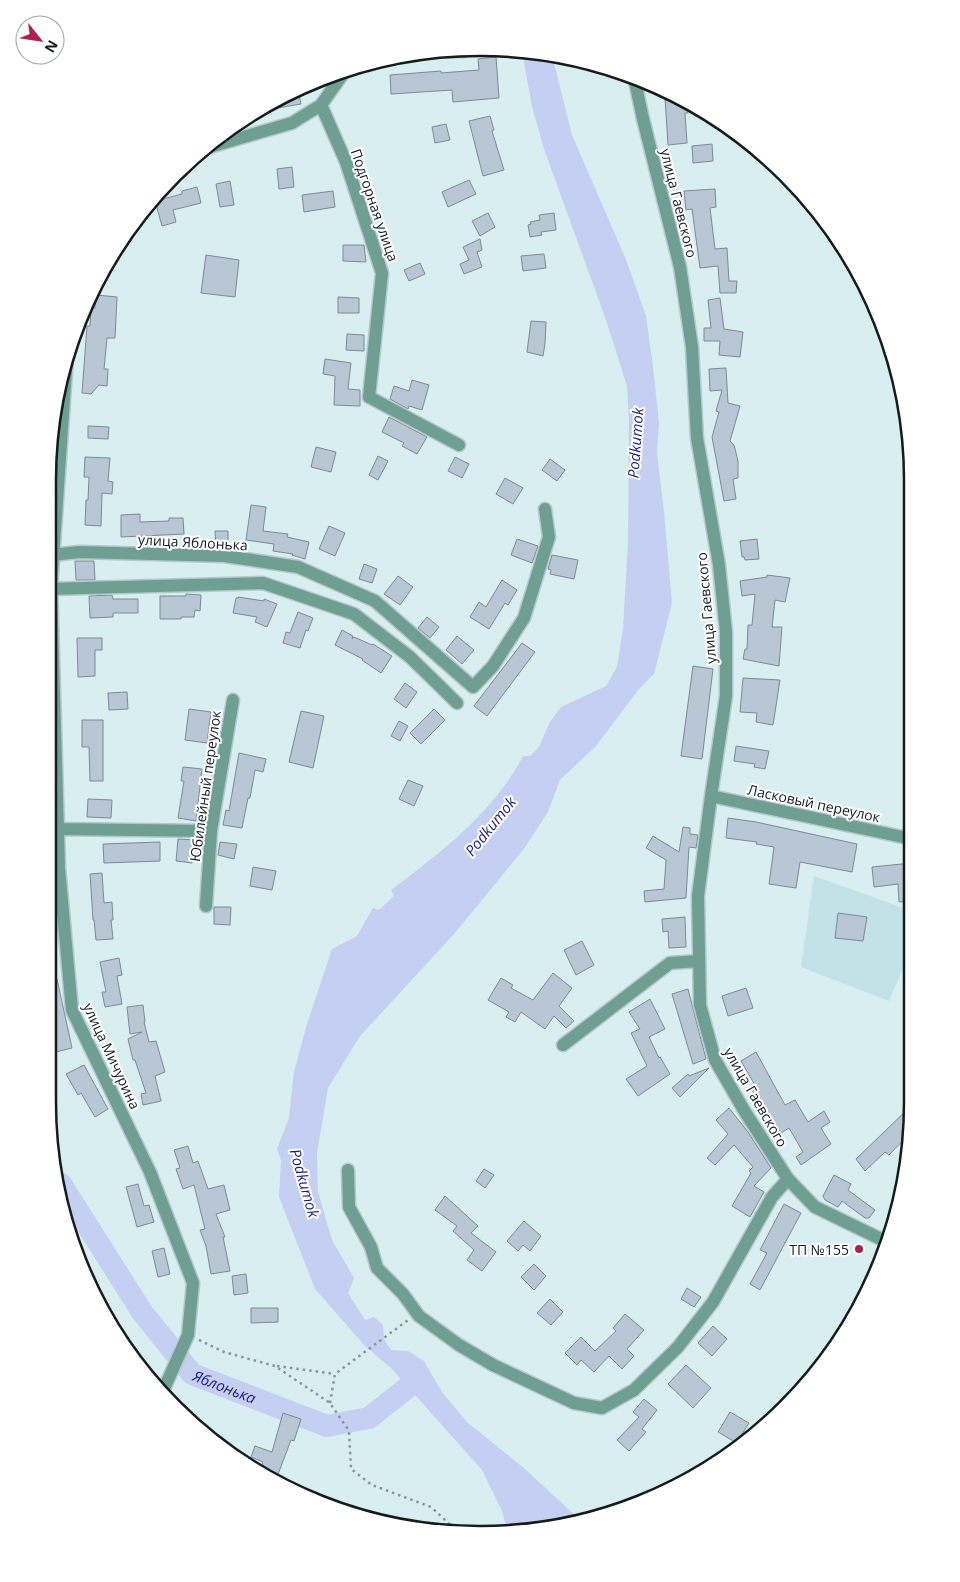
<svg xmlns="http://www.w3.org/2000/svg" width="960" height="1582" font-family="'Open Sans',sans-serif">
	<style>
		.built { fill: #c3e2e7 }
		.water { fill: #c5cff2 }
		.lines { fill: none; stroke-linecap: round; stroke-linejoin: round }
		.river { stroke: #c5cff2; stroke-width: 22 }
		.building { fill: #b8c7d3; stroke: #7c8a95 }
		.minor-casing { stroke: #b6c8cb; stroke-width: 15 }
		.path { stroke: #879799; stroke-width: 2.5; stroke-dasharray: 2.5 4; stroke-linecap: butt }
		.minor { stroke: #6f9f92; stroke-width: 12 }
		.poi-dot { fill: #b01e4d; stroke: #fff; stroke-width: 2 }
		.labels { text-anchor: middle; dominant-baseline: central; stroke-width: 4; stroke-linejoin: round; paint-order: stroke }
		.street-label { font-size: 14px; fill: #141c1d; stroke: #fff }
		.poi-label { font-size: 14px; fill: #141c1d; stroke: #fff; text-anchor: end }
		.water-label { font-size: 15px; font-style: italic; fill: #1c1c7b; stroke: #fff }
		.rim { fill: none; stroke: #141c1d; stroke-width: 2.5 }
	</style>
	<rect width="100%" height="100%" fill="#d9eef1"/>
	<path class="built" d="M814 876 912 911V947L889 1001 801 967Z"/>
	<path class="water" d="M522 52 552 55 572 135 627 262 646 316 653 367 659 423 657 453 664 512 672 603 654 674 639 689 595 747 560 780 548 812 523 850 455 933 360 1036 328 1088 317 1153 318 1192 332 1240 354 1278 348 1293 365 1320 374 1317 383 1325 384 1339 391 1350 408 1351 424 1361 442 1392 467 1422 525 1469 578 1518 507 1530 502 1511 482 1470 391 1368 365 1346 315 1289 279 1197 281 1160 277 1149 289 1118 294 1072 306 1027 332 949 357 936 373 908 379 910 394 896 391 890C439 854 495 811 523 756H530L539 747 550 722 561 707 606 686 617 667 623 629 628 541 629 420 627 386 606 320 543 146 532 106Z"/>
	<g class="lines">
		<path class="river" id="s1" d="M61 1184 142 1312 192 1374 327 1426 369 1418 412 1384"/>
	</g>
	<path class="building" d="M496 57 499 98 453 102 452 90 391 94 390 75 441 71V73L479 70 478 59Z
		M298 89 301 104 260 111V110Z
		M665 98H678L688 103V113H685L687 143 668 145Z
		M490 116 494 130 492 131 504 170 483 176 469 121Z
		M446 124 450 140 435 143 432 127Z
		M712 144 713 161 693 163 692 146Z
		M292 167 294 187 279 189 277 169Z
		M469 180 476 194 448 207 442 192Z
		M230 181 234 205 220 207 216 184Z
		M197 187 201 203 173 210 176 222 162 226 155 201 182 194V191Z
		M715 189 716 207 710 208 715 249 727 248 729 281H737L736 293H720L718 266 700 268 692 209 686 210 684 191Z
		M333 191 335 207 304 212 302 195Z
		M488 213 495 227 480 236 472 221Z
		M554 213 556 230 541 232 542 235 530 237 528 225 531 224 530 222 540 220 539 215Z
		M480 239 482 250 477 252 482 267 464 274 460 264 469 260 463 247Z
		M343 245H364L366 262 343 261Z
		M544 254 546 268 523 271 521 256Z
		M206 255 239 260 235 297 201 293Z
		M420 263 425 274 409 281 404 270Z
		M96 295 117 297 115 338H107L104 369H108L107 386 99 385 91 394 82 393 87 326H90L91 308H95Z
		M338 297 359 298V313H338Z
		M720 298 724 329 743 332 740 357 719 355 720 341H704V328H711L708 300Z
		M531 321 546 322 545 344 543 356 527 352Z
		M347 334 364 335V351L346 350Z
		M325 359 351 363 348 389 360 390V406L334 405 335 376 323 374Z
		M726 368 728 403 740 406 730 441 734 445 738 461V478L733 479 736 499 724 501 712 437 719 412 716 411 722 390 710 391 709 369Z
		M412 380 429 385 422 410 409 406 408 409 390 399 394 386 409 391Z
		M389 417 427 437 417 454 402 446 404 443 382 432Z
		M88 426 109 427 108 439 88 438Z
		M316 447 336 452 331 472 311 467Z
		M378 456 388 461 378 480 369 475Z
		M85 457 110 458 108 481 113 482 112 494 102 493 101 526 85 525 86 500H88L89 477H84Z
		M455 457 469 464 462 478 448 471Z
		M550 459 565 470 557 481 542 470Z
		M505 478 523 488 513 504 496 494Z
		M251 505 266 507 263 531 288 534 287 537 309 542 305 559 292 555 293 554 273 551 274 544 246 540Z
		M140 514V522L169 521V518H183L184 534 121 537V515Z
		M329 526 345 533 335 556 319 549Z
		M215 531H228V546H216Z
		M517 539 538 546 532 563 511 555Z
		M757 539 759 559 745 560 744 557H742L740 541Z
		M552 555 578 560 574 579 550 574 551 570 548 569Z
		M75 561H94L95 580H76Z
		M364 564 377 569 372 583 359 579Z
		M767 575 790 578 785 602 775 600 772 627H782L779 666 743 659 745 649H747L748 625H752L755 594 742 596 740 581 767 577Z
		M398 576 413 587 400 605 384 594Z
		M502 580 517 590 508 605 505 603 489 629 470 617 479 602 486 607Z
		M186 594 201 595 200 611 195 610 194 617H181V619H160V596H186Z
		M112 595 113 599H138V613H113V617L90 618 89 596Z
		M238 597 264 601V599L277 604 267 627 255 622 257 617 233 613 236 598H238Z
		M298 612 313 618 308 631 306 630 300 648 283 643 286 632 290 633Z
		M427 617 439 627 430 638 418 628Z
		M342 630 353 636 352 639 354 637 372 645 373 644 392 656 381 673 362 660 363 659 335 645Z
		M457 636 474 650 462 664 446 650Z
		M77 638H102V650H95V676L78 677Z
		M522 643 535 652 487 716 474 706Z
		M693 666 713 669 702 759 681 756Z
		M743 678 780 680 773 725 756 722 757 713 740 712Z
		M405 683 417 692 406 708 394 699Z
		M127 692 128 709 109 710 108 693Z
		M189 709 211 712 207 743 185 740Z
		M434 709 445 720 421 744 410 733Z
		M301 711 324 716 313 768 289 762Z
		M82 720H103V781H90L89 747H82Z
		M399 721 408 726 400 741 391 736Z
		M736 746 769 751 765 769 754 767 755 764 734 761Z
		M239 753 266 759 263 772 255 770 250 798H248L242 828 223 825 226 810 229 811Z
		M183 767 202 769 196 821 178 818 184 781H181Z
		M408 780 423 786 414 806 399 799Z
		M88 799 112 800 111 818 87 817Z
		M728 818 756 822 857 844 852 872 800 862 796 888 769 884 774 847 756 844 757 842 726 838Z
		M683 827 690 828V834L698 835 696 848 689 847 686 898 645 902 644 891 664 889 666 860 646 848 653 836 679 852Z
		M178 839 195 840 192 863 176 861Z
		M160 842V861L104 863 103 844Z
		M220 842 237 844 234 859 218 855Z
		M912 863V901L899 902 898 884 874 887 872 867Z
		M253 867 276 871 272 890 250 886Z
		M102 873 104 903 112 902 113 920H111L113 939 96 940 94 920H93L90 874Z
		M214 907H231L230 925 214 924Z
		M838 913 867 917 863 941 835 938Z
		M685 917 686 947 669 948 668 931 663 932 662 919Z
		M582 941 594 965 576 975 564 950Z
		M119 958 122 975 117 976 122 1004 105 1007 102 992H106L100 962Z
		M553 973 572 988 559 1006 574 1021 566 1028 554 1016 545 1029 521 1012 515 1022 506 1017 509 1012 488 1000 501 978 513 985 511 988 533 1000Z
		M57 979 72 1048 56 1052 50 1028H48V981Z
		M746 988 753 1008 728 1016 722 996Z
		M688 989 706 1059 693 1064 672 994Z
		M650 999 665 1029 649 1037 659 1058 660 1057 670 1074 638 1096 626 1079 647 1066 631 1033 640 1029 629 1012Z
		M143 1005 145 1022H144L149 1042 156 1041 165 1072 155 1076 161 1101 143 1105 141 1094 146 1093 135 1060H133L128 1039 142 1032 130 1034 127 1007Z
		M756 1052 785 1105 795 1100 808 1122 824 1111 830 1122 821 1128 831 1144 801 1165 796 1157 803 1152 789 1128 781 1133 752 1090 756 1087 741 1061Z
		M84 1065 108 1109 95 1117 81 1093 78 1095 66 1074Z
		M709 1068 680 1097 672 1088 688 1074 689 1076Z
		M912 1105 911 1132 889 1155 885 1152 865 1171 856 1159Z
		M729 1108 748 1132 771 1168 754 1186 764 1192 750 1217 732 1206 751 1173 749 1171 753 1167 734 1145 715 1165 707 1158 728 1134 716 1120Z
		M188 1146 193 1163 198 1161 208 1189 224 1185 230 1210 216 1214 225 1237H223L230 1271 211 1274 206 1246 200 1230 205 1229 194 1185 183 1189 176 1169 180 1168 174 1150Z
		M484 1169 494 1175 485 1188 476 1181Z
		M834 1175 851 1184 848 1190 875 1210 869 1218H865L842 1201 838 1207 825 1200 823 1196Z
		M138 1184 144 1206 149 1205 154 1222 137 1227 126 1187Z
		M445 1196 478 1226 471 1233 496 1252 482 1271 467 1260 474 1250 453 1231 457 1226 435 1210Z
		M784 1204 801 1213 760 1290 750 1284 767 1253 760 1250Z
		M524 1221 541 1236 530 1251 523 1245 518 1251 507 1241Z
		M164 1248 170 1274 158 1277 152 1251Z
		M534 1264 546 1276 534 1290 521 1277Z
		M246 1274 248 1293 234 1295 232 1276Z
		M687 1288 701 1297 694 1307 681 1299Z
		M550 1299 563 1312 551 1325 537 1313Z
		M251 1308H278V1322L251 1323Z
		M625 1314 644 1330 627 1349 634 1356 622 1369 609 1356 594 1372 581 1360 577 1365 565 1353 581 1337 595 1351 616 1331 613 1328Z
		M713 1326 727 1339 712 1356 698 1343Z
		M686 1365 711 1388 693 1408 668 1384Z
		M644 1399 657 1410 642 1429 646 1432 629 1451 617 1440 639 1417 633 1412Z
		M730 1412 749 1423 742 1434 746 1436 740 1445 718 1432Z
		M283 1413 301 1419 294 1441 291 1440 277 1477 260 1468 263 1462 251 1457 255 1446 272 1452Z"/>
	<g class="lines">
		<g class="minor-casing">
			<path id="minor" d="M447 51H464
				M634 77 643 119 680 267 692 347 697 438 719 565 726 632V696L711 796 698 896 700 1005 715 1060 745 1112 788 1179 815 1207 889 1243
				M321 105 346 162 382 273 369 397 459 445
				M206 148 292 123 321 105 345 71
				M67 356 51 588 59 868 72 1010 150 1172 193 1283 188 1335 163 1391
				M52 555 79 552 225 556 298 567 375 601 473 687 493 666 524 618 549 537 545 509
				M48 589 263 583 354 614 410 657 457 703
				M711 796 912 839
				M58 829 211 831
				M206 906 211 831 233 700
				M563 1045 670 963 699 961
				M348 1170 349 1207 371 1247 377 1268 403 1294 419 1316 459 1345 493 1365 574 1403 602 1408 634 1390 678 1347 713 1302 772 1197 788 1179"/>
		</g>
		<path class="path" d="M199 1340 224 1352 275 1366 330 1403 349 1431 351 1469 372 1485 431 1507 457 1531
			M277 1366 335 1374
			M330 1403 335 1374 408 1320"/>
		<use href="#minor" class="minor"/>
	</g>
	<circle class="poi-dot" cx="859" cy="1249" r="5"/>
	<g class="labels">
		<g class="street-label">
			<text transform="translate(679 203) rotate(76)">улица Гаевского</text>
			<text transform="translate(375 205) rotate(71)">Подгорная улица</text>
			<text transform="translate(193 542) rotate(3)">улица Яблонька</text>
			<text transform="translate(706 608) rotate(-95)">улица Гаевского</text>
			<text transform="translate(205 786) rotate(-82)">Юбилейный переулок</text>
			<text transform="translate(814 803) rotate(12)">Ласковый переулок</text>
			<text transform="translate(112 1056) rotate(65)">улица Мичурина</text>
			<text transform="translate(756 1097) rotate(60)">улица Гаевского</text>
		</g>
		<g class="poi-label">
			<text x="849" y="1249">ТП №155</text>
		</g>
		<g class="water-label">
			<text transform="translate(635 443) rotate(-86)">Podkumok</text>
			<text transform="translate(490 826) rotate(-51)">Podkumok</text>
			<text transform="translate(305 1183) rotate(74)">Podkumok</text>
			<text stroke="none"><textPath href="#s1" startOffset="266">Яблонька</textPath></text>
		</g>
	</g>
	<path d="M0 0H960V1582H0ZM480 56H480A424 424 0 0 1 904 480V1102A424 424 0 0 1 480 1526H480A424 424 0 0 1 56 1102V480A424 424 0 0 1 480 56Z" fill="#fff" fill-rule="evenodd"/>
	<path class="rim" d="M480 56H480A424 424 0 0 1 904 480V1102A424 424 0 0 1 480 1526H480A424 424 0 0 1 56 1102V480A424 424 0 0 1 480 56Z"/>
	<g transform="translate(40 40) rotate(120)"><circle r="24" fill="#ffffff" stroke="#a1a4a5"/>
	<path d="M0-4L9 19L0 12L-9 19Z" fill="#b01e4d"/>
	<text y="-8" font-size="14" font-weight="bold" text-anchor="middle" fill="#141c1d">N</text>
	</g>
</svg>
